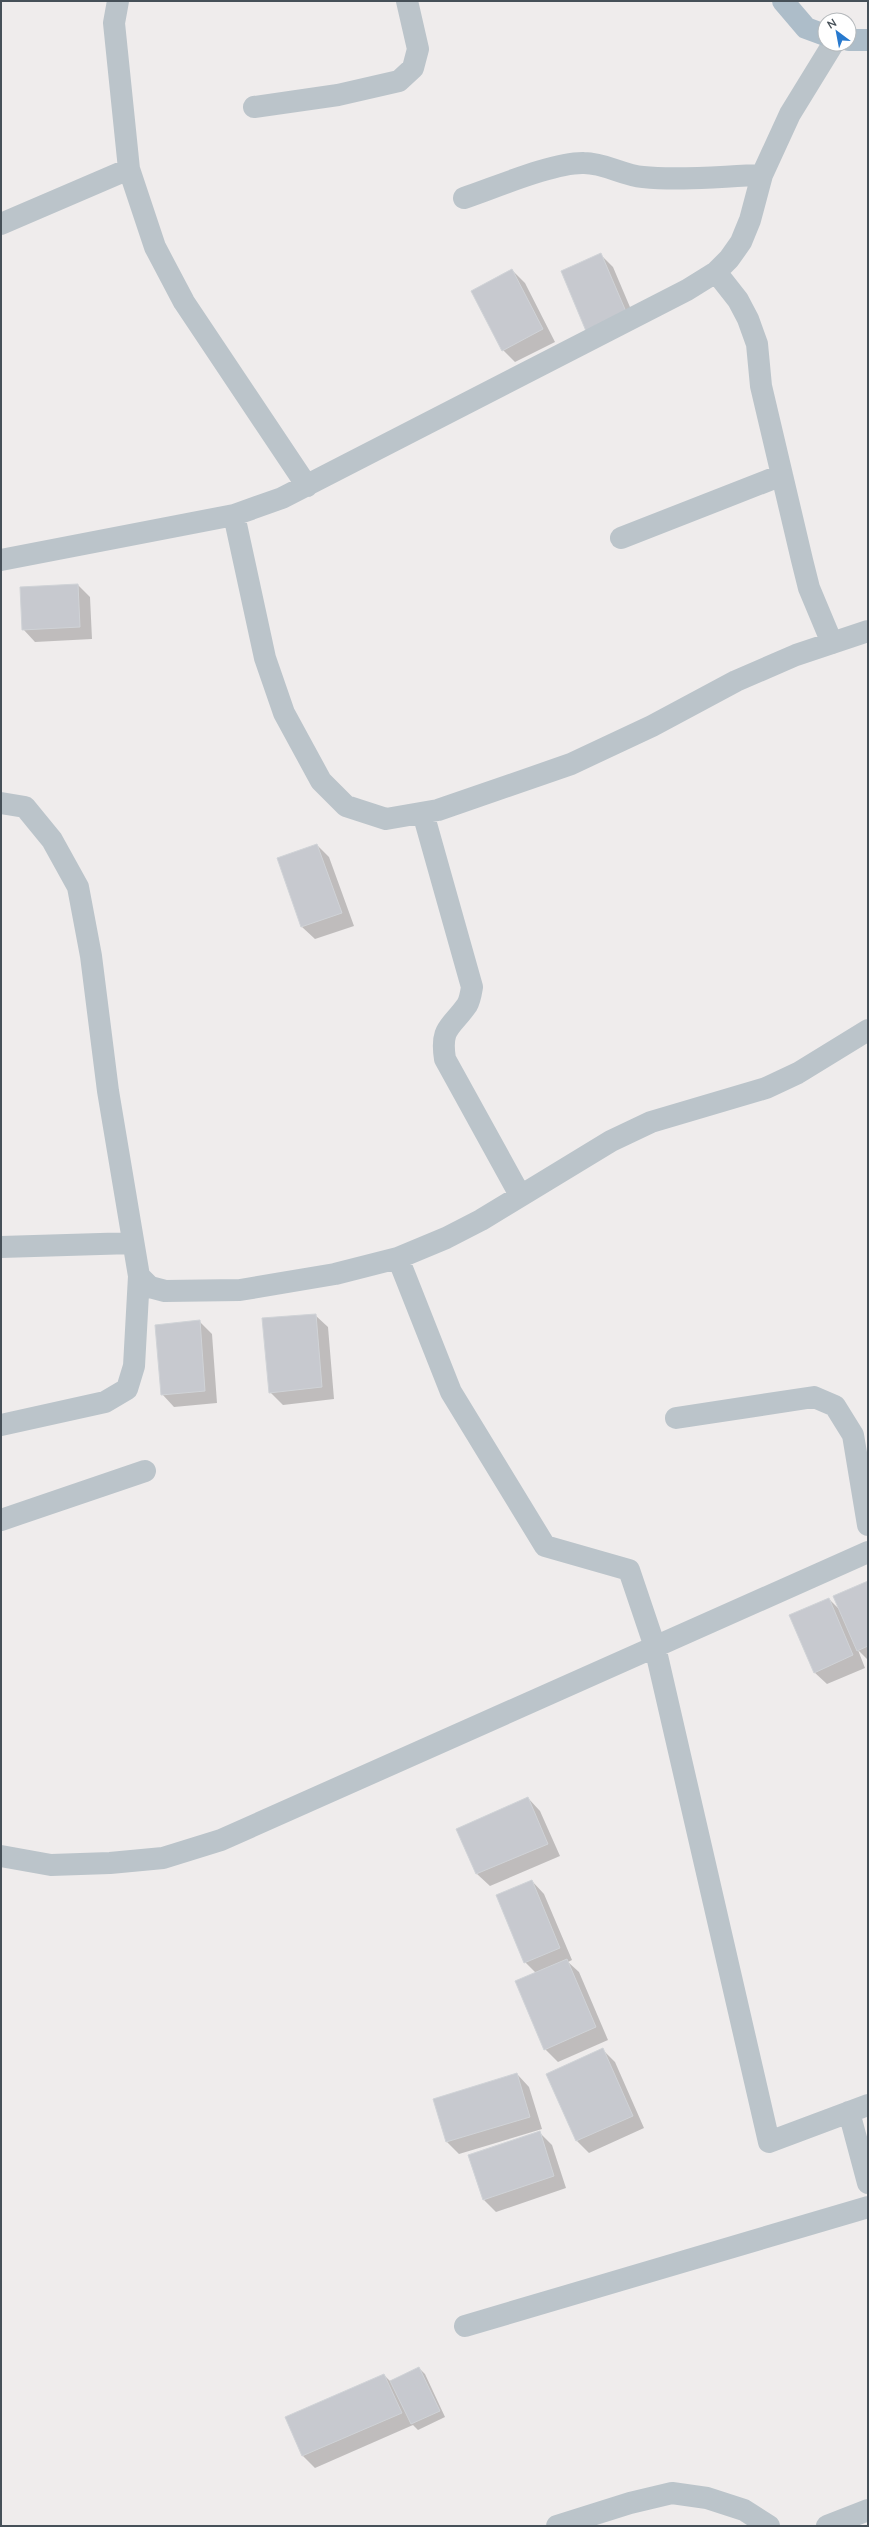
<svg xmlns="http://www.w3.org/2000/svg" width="869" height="2527" font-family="Lato,sans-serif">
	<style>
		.shadow { fill: #0003 }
		.building { fill: #c7c9cf; stroke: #d0d3d7 }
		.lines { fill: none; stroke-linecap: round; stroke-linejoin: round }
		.minor { stroke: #bbc4ca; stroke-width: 22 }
		.major { stroke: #adbdc9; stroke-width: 22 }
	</style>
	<rect width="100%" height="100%" fill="#efecec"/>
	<path class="shadow" d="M601 255 613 267 638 326 600 343Z
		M512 270 525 283 555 342 515 362 503 350Z
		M78 585 90 597 92 639 35 642 23 629Z
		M317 845 329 857 354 926 315 939 302 927 278 859Z
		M315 1315 328 1327 334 1399 283 1405 270 1392Z
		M199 1321 212 1334 217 1403 174 1407 162 1394Z
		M868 1582V1660L858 1650 865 1668 827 1684 814 1672 829 1599 841 1611Z
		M528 1798 540 1811 560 1856 490 1886 477 1874 457 1829Z
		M532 1881 544 1894 572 1960 568 1962 579 1972 608 2040 558 2062 545 2049 517 1982 536 1973 525 1962Z
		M603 2050 615 2062 644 2128 589 2153 576 2140Z
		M517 2074 529 2087 542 2129 459 2154 447 2142 434 2099Z
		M539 2132 552 2145 566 2188 496 2212 484 2200Z
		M419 2368 425 2374 445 2417 418 2430 413 2425 315 2468 302 2455 384 2375 390 2381Z"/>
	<path class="building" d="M601 253 627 314 586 331 561 271Z
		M512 269 543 329 502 351 471 291Z
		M78 584 80 627 22 630 20 587Z
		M317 844 342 913 301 927 277 858Z
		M316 1314 322 1387 269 1393 262 1318Z
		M200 1320 205 1391 161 1395 155 1325Z
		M868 1581V1646L857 1651 833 1596Z
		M829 1598 853 1655 814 1673 789 1615Z
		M528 1797 548 1844 476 1874 456 1829Z
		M532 1880 560 1948 524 1963 496 1895Z
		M567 1959 596 2027 544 2050 515 1981Z
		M603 2048 633 2116 576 2141 546 2074Z
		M517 2073 530 2117 446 2142 433 2099Z
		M540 2131 554 2176 483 2200 468 2155Z
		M419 2367 440 2411 411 2424 390 2381Z
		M384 2374 402 2413 302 2456 285 2417Z"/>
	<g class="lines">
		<path class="minor" d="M118 1 114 23 129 169 155 247 184 302 307 486
			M254 107 338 95 399 81 413 68 418 49 407 1
			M464 198C494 188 554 162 584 163 605 163 622 175 643 177 681 181 723 176 762 175
			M1 224 129 169
			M716 272 738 300 748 319 757 344 761 386 802 560 809 588 832 643
			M234 515 265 658 284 713 321 781 346 806 386 819 438 810 571 764 652 726 736 681 796 655 868 631
			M621 538 782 475
			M1 560 234 515 282 498 687 290 716 272 729 259 741 242 750 220 762 175 790 114 833 44
			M1 803 25 807 52 840 78 887 91 956 108 1091 139 1276 150 1287 165 1291 240 1290 335 1274 398 1258 446 1238 481 1220 611 1141 651 1122 766 1088 798 1073 868 1030
			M423 813 472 987C471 993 470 1000 467 1005 451 1028 440 1027 445 1059L520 1195
			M1 1247 133 1243
			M398 1258 451 1392 545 1546 629 1570 655 1647 769 2142 868 2105
			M676 1418 814 1397 835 1406 853 1435 868 1525
			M1 1425 105 1402 127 1389 134 1366 139 1276
			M1 1520 145 1471
			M1 1856 51 1865 110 1863 163 1858 221 1840 868 1552
			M849 2112 868 2183
			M465 2326 868 2207
			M557 2526 630 2503 672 2493 707 2498 744 2510 769 2526
			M827 2526 868 2510"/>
		<path class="major" d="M783 1 806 28 825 35
			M849 40H868"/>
	</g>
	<rect width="869" height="2527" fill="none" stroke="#465058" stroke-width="4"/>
	<g transform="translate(837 32) rotate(328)"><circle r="19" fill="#ffffff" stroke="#b5b9bc"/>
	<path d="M0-3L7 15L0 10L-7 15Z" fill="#2779ce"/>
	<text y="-6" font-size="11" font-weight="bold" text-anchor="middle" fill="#465058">N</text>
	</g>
</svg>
